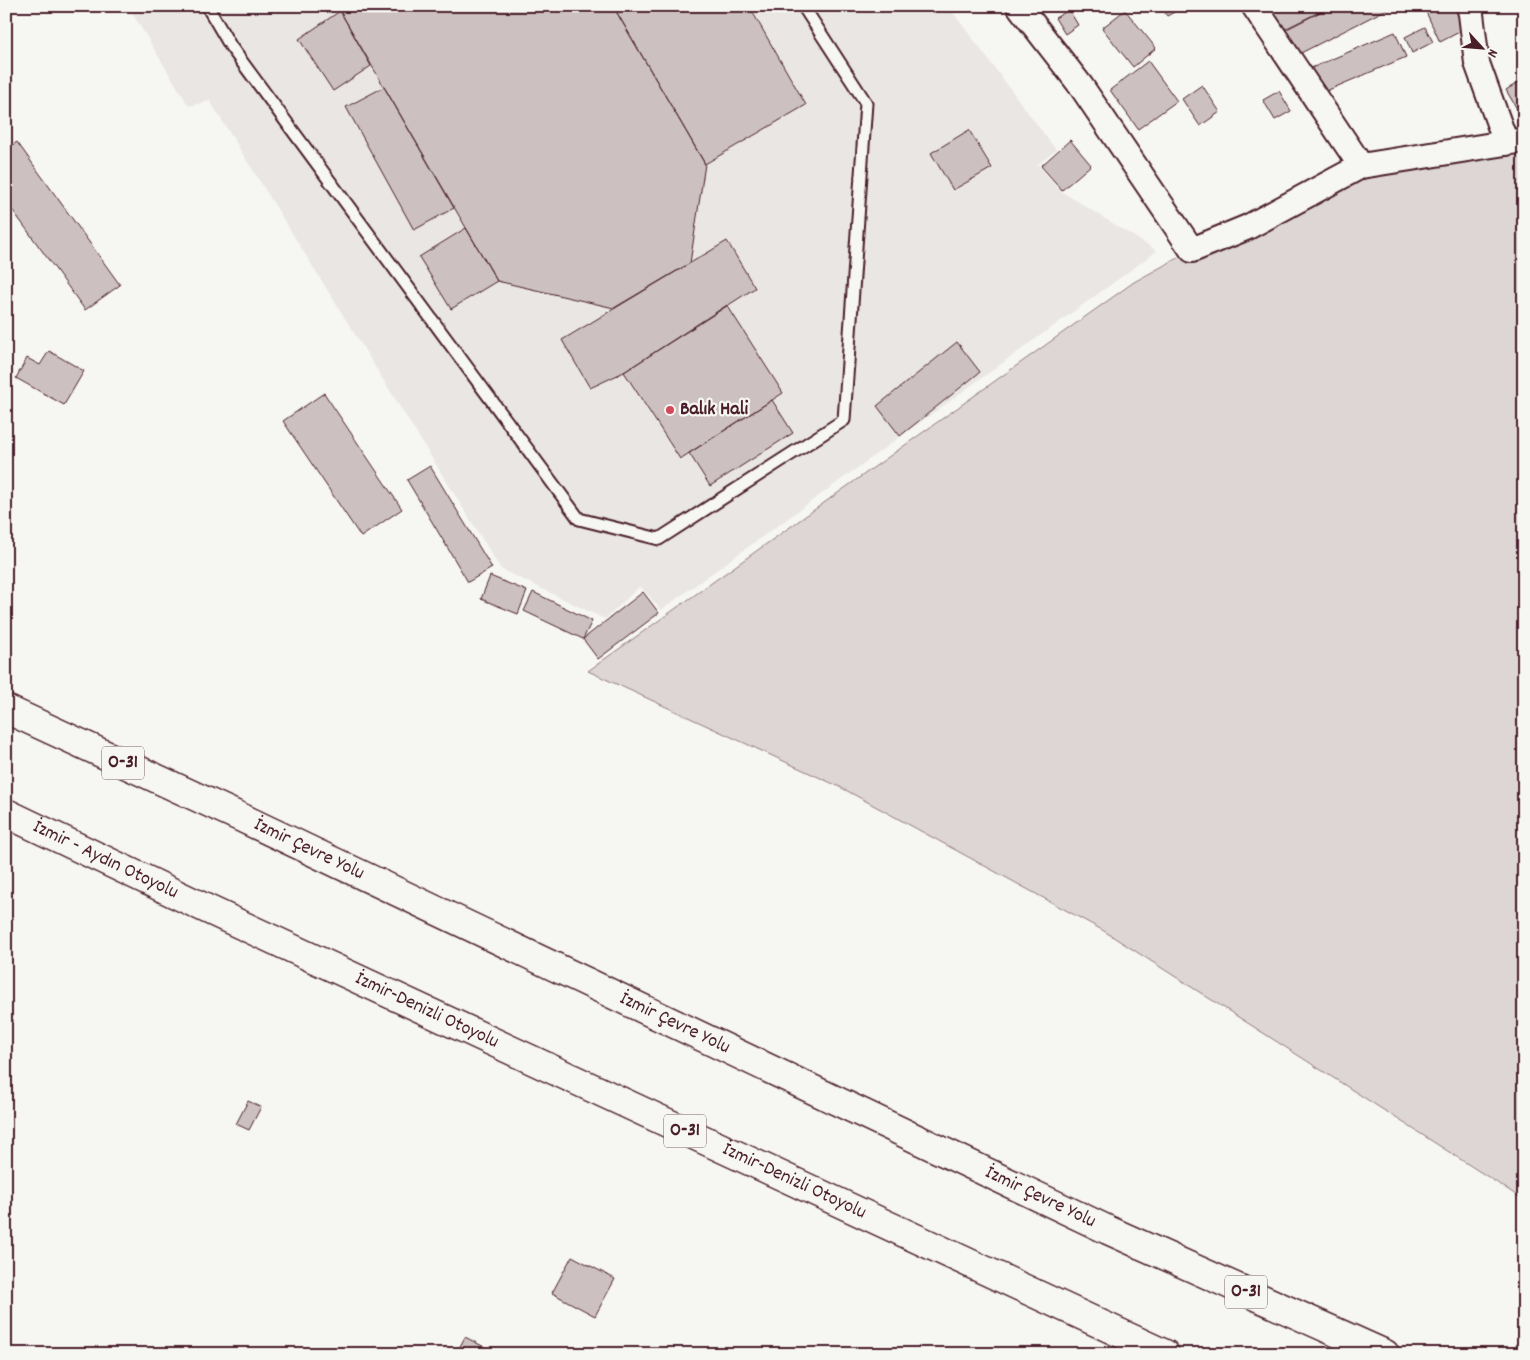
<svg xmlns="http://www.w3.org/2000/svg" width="1530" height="1360" font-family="Dekko,sans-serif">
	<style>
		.built { fill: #e9e6e3 }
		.green { fill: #ddd6d5; stroke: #947a80 }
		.building { fill: #ccc1c0; stroke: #4a1f2b }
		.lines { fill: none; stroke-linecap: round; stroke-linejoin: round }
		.service-casing { stroke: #4a1f2b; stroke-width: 15 }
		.minor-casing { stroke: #4a1f2b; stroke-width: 28 }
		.motorway-casing { stroke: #4a1f2b; stroke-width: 31 }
		.service { stroke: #f6f6f2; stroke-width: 11 }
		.minor { stroke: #f6f6f2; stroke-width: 24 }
		.motorway { stroke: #f6f6f2; stroke-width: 28 }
		.poi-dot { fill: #d1495b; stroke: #f6f6f2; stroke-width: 2 }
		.labels { text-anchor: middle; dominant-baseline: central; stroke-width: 4.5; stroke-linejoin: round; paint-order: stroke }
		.shield { fill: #f6f6f2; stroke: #7e6067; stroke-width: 1 }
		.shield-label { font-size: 19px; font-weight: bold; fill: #4a1f2b }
		.poi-label { font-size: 20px; font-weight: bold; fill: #4a1f2b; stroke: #f6f6f2; text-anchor: start }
		.street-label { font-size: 20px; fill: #4a1f2b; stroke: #f6f6f2 }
	</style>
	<rect width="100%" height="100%" fill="#f6f6f2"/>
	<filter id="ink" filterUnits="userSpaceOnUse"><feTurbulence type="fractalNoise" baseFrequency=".02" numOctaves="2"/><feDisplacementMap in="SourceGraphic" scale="10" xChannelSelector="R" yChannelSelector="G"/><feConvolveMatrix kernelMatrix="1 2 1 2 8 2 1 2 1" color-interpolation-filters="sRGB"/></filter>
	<g filter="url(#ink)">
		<path class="built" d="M128 6H948L1056 150 1038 164 1059 190 1157 251 661 610 640 586 605 619 501 569 210 101 189 106Z"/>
		<path class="green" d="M1524 140V1200L1104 931 840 787 588 671 1134 282 1192 250 1361 166Z"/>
		<path class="building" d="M341 6H613L705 164 690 263 614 308 497 281 340 11Z
			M613 6H749L806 105 705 164Z
			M1162 6H1185L1167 16Z
			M1268 6H1331L1281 31Z
			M1332 6 1391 7 1295 56 1283 31Z
			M1437 6H1457L1467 28 1440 42 1426 12Z
			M1069 10 1078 25 1065 34 1055 18Z
			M1125 10 1156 48 1133 67 1102 28Z
			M340 11 371 66 333 91 299 39Z
			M1425 27 1433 42 1412 53 1405 37Z
			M1395 32 1406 57 1319 94 1309 69Z
			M1148 61 1177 101 1138 129 1110 90Z
			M1524 79V112L1520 114 1506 90Z
			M1202 85 1220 112 1200 126 1182 99Z
			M384 87 454 208 414 230 346 107Z
			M1279 91 1291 111 1275 120 1263 100Z
			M969 130 992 168 953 190 931 153Z
			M1070 140 1091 165 1062 190 1041 166Z
			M17 142 120 285 85 310 6 201V150Z
			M466 228 497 281 451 309 419 257Z
			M727 241 755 288 624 372 590 388 562 340Z
			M727 305 783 393 680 459 624 372Z
			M957 342 980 372 900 436 877 406Z
			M49 351 84 371 64 405 16 378 27 358 40 365Z
			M324 393 402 509 361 537 283 421Z
			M772 400 793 433 710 486 689 453Z
			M430 466 492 568 468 582 407 480Z
			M490 576 527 591 518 614 481 599Z
			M533 592 592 621 583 639 524 611Z
			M643 592 659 613 598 659 583 639Z
			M248 1101 261 1107 249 1130 236 1124Z
			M572 1256 615 1279 595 1316 552 1293Z
			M465 1337 498 1354H456Z"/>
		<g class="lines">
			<g class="service-casing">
				<path id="service" d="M207 6 231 47 579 519 659 539 844 420 866 103 803 6"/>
			</g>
			<g class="minor-casing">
				<path id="minor" d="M1019 6 1081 86 1192 250 1248 227 1361 166 1254 6
					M1469 6 1471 14 1477 63 1506 143
					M1361 166 1524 140"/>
			</g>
			<g class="motorway-casing">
				<g id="motorway">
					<path id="s1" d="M6 709 240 817 1108 1230 1385 1354"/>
					<path id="s2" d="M6 813 205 908 1165 1354"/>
				</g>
			</g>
			<use href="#service" class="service"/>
			<use href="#minor" class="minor"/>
			<use href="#motorway" class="motorway"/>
		</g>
	</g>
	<circle class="poi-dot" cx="670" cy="410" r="5"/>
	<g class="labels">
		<g class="shield">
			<rect x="102" y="746.5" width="42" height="33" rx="4"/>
			<rect x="664" y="1114.5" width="42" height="33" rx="4"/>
			<rect x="1225" y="1275.5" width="42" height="33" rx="4"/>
		</g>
		<g class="shield-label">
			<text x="123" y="763">O-31</text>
			<text x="685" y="1131">O-31</text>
			<text x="1246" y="1292">O-31</text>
		</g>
		<g class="poi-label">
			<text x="680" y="410">Balık Hali</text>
		</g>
		<g class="street-label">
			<text stroke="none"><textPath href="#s1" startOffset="334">İzmir Çevre Yolu</textPath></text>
			<text stroke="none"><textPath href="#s2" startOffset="110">İzmir - Aydın Otoyolu</textPath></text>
			<text stroke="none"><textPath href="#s2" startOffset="465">İzmir-Denizli Otoyolu</textPath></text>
			<text stroke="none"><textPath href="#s1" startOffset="739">İzmir Çevre Yolu</textPath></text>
			<text stroke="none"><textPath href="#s2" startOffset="870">İzmir-Denizli Otoyolu</textPath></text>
			<text stroke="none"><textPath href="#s1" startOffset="1144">İzmir Çevre Yolu</textPath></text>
		</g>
	</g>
	<rect width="1530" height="1360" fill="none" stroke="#f6f6f2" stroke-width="25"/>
	<rect x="12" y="12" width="1505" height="1335" fill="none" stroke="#4a1f2b" stroke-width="2" filter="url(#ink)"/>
	<g transform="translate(1482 48) rotate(116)" stroke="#f6f6f2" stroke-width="4" paint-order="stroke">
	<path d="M0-4L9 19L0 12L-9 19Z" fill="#4a1f2b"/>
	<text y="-8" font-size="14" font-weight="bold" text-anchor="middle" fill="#4a1f2b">N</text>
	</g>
</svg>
